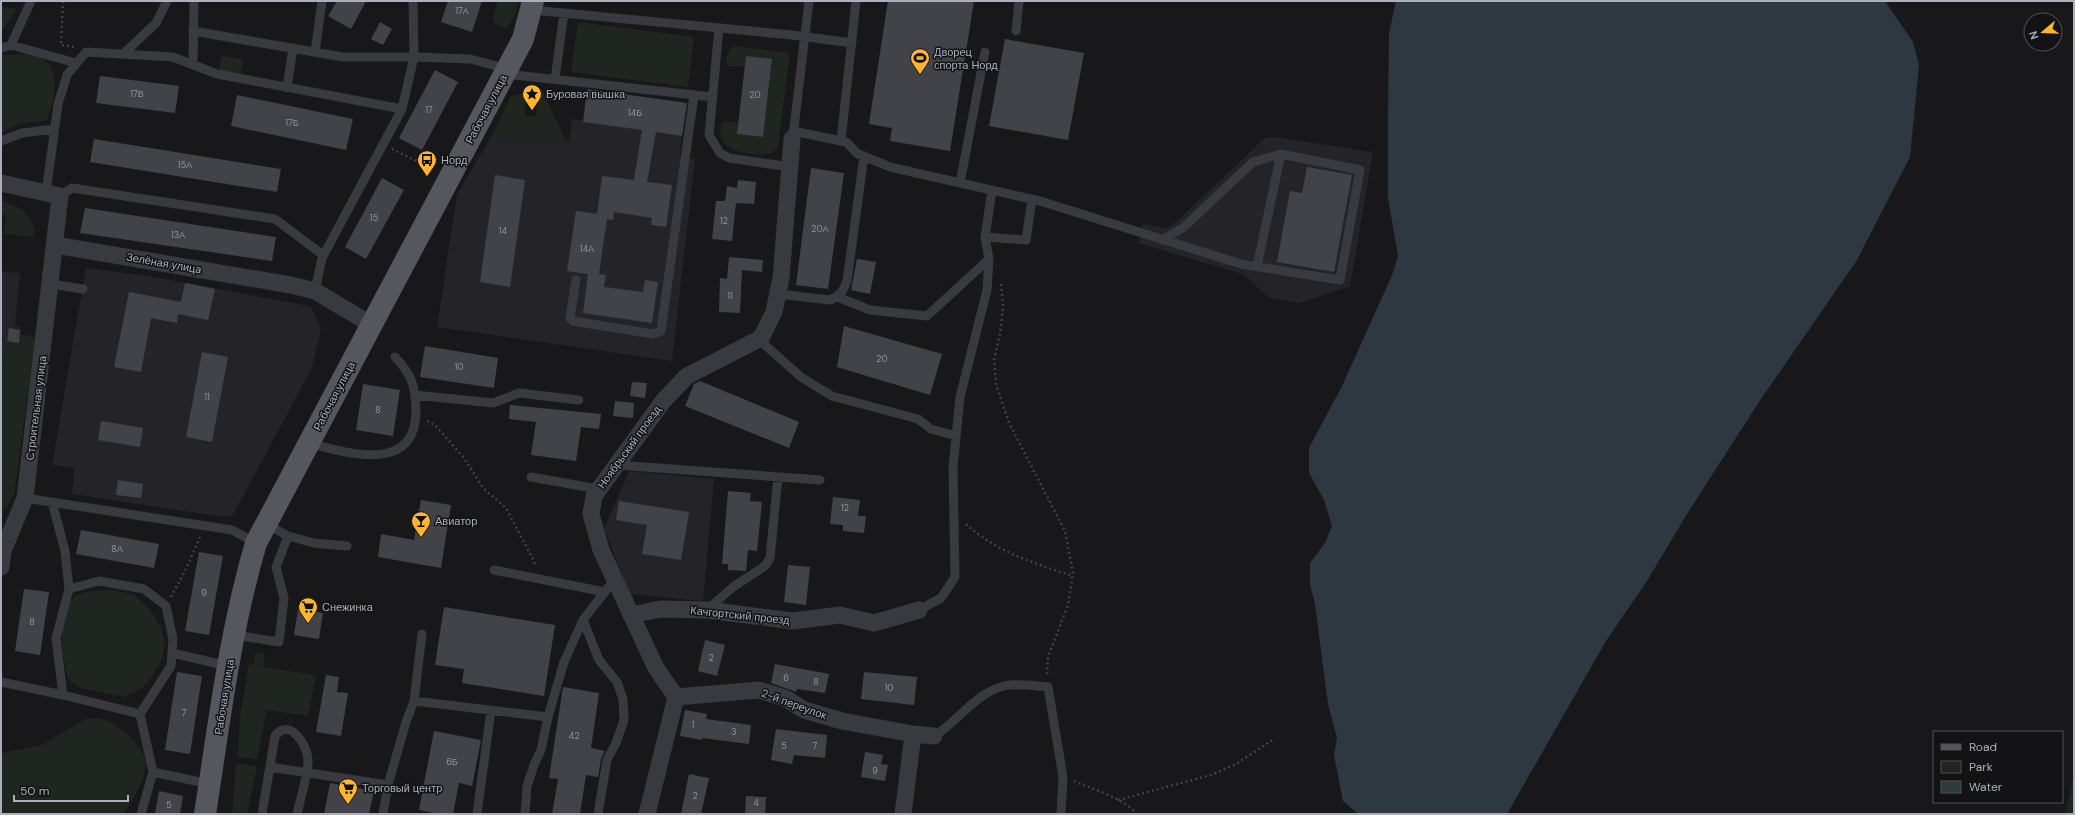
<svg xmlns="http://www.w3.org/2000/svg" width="2075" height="815" font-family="'DM Sans',sans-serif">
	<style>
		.built { fill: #242428 }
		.green { fill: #1e261f }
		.water { fill: #2d3840 }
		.building { fill: #424348 }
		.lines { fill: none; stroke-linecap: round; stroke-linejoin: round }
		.path { stroke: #3f4147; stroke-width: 2.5; stroke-dasharray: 2 3; stroke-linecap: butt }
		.lane { stroke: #393a40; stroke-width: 9 }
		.street { stroke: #393a40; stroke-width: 17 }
		.primary { stroke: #55575f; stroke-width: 22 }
		.labels { text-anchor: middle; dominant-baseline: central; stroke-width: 3; stroke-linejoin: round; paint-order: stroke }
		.number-label { font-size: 9px; fill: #90949e }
		.poi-label { font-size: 11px; fill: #aaafbb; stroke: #131316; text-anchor: start }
		.street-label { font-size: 11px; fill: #aaafbb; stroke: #131316 }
	</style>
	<rect width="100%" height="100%" fill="#18181b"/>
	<path class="built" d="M572 119 682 136 680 157 695 159 672 361 437 327 457 194 491 137 569 141Z
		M1275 137 1373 152 1350 286 1300 303 1270 298 1243 274 1138 243 1143 224 1166 228 1174 224 1265 138Z
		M86 268 148 276 310 306 321 328 312 368 233 515 224 517 72 494 74 468 52 465Z
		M1 271 20 273 15 326 21 327 19 343 7 341 1 380Z
		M629 471 714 479 703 601 630 594 604 529Z"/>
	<path class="green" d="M498 1H518L516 12 507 29 495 24 493 18Z
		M1 7 16 9V11L1 32Z
		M578 22 694 37 688 87 571 72Z
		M734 46 790 53 778 147 772 153C751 157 712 153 722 122H739L737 134 763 137 772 59 746 56 745 67 728 66C724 59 728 51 734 46Z
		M1 54C12 55 25 54 35 56 64 63 55 102 46 121L20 123 1 133Z
		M221 56 243 59 241 75 219 73Z
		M542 90 566 141 491 137 511 96 526 93 525 116H536L537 106H532V91Z
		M1 200 23 210 35 228 33 237 4 234 6 215 1 214Z
		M20 335 32 336 35 340 14 495 7 507 1 512V380L7 341 19 342Z
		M112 590 133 594 150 610 161 627 165 644 162 660 151 678 141 689 124 697 80 688 68 679C63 657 53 608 78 595 87 590 102 591 112 590Z
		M255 653 265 654 263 667 316 675 308 716 267 710 257 759 238 757 240 716 249 664 254 665Z
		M86 719C91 719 97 718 101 719 116 721 143 745 145 760 148 778 132 799 124 814H1V753L41 745Z
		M236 763 257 766 247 814H232Z
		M2074 775V814H2065Z"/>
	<path class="water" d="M1396 1H1885L1913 42 1919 65 1910 157 1857 260 1759 402 1687 514 1647 581 1606 641 1507 814H1362L1357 813 1343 801 1334 755 1337 738 1328 704 1315 604 1310 585V563L1325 543 1332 526 1324 500 1309 473V448L1342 386 1393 273 1398 256 1388 198V115L1389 33Z"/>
	<path class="building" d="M337 1H366L351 29 328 16Z
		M448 1H482L472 32 441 22Z
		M888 1H974L950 151 890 141 892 128 869 124Z
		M380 22 392 29 383 45 371 39Z
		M1005 39 1084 53 1068 140 989 126Z
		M746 56 772 59 763 137 737 134Z
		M435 70 458 82 422 150 399 138Z
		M100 76 179 86 175 113 96 103Z
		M587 89 687 103 682 136 656 132 647 182 672 185 666 227 651 225 652 218 614 212 613 220 607 219 599 274 606 275 604 287 643 292 645 280 658 282 652 323 583 313 588 274 567 271 576 211 597 214 602 176 634 180 642 130 583 122Z
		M237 95 353 119 346 150 231 126Z
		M94 139 281 169 277 192 90 162Z
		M1307 167 1352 175 1334 272 1277 262 1290 191 1302 193Z
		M811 168 844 173 828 289 796 285Z
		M495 175 525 180 510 287 480 282Z
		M382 178 404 190 366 259 345 247Z
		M738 180 756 182 754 204 736 203 732 241 712 239 716 201H725L727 186 737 188Z
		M85 208 276 237 272 261 80 233Z
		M729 257 763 260 762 272 742 270 740 313 719 312 720 278 727 279Z
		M857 259 876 262 870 294 851 290Z
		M185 283 215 289 208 320 178 314 177 323 151 318 141 372 114 367 129 292 181 302Z
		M844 326 942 354 930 395 837 367Z
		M9 328 20 330 19 343 7 341Z
		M425 346 498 358 494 388 420 377Z
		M202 352 228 357 212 442 186 437Z
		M700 381 799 422 789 448 685 406 694 384Z
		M632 382 647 383 645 398 630 396Z
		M363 384 400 390 393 436 356 430Z
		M615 401 634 403 633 418 613 416Z
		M510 405 601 414 599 429 581 427 576 461 531 455 536 422 509 419Z
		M101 421 143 428 140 447 98 440Z
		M118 480 143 484 141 498 116 495Z
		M728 491 751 493 750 501 762 502 757 551 748 550 746 571 728 570V564H722Z
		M833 497 860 500 858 516H866L864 533 843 531V525L830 524Z
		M421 500 451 505 441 568 378 557 381 534 414 540Z
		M619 501 689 512 681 560 642 554 647 525 616 520Z
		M81 530 159 544 154 568 76 554Z
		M199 552 223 556 209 635 185 631Z
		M788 565 810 567 806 605 784 602Z
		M24 589 49 592 40 655 15 651Z
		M444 607 555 625 544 696 462 683 464 669 435 665Z
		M298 609 323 613 319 639 294 635Z
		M705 640 725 645 717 676 698 671Z
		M775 664 829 674 825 693 797 689 796 692 771 683Z
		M177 672 202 676 190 754 165 750Z
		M864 672 917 677 914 705 861 699Z
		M326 675 339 677 337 692 348 693 341 736 316 732Z
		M563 687 599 693 591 748 605 751 601 759 598 777 586 775 580 814H552L558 779 549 778Z
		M685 710 707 714 706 719 751 725 749 744 702 738V740L680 736Z
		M776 729 827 735 825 758 794 755 792 764 771 760Z
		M434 731 481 740 472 786 459 783 453 814H438L419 810Z
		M865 752 883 755 881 764 888 765 885 781 861 777Z
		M689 774 709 778 701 814H681Z
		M330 783 374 791 369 814H324Z
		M159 791 183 796 180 814H155Z
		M746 796 766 797 765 814H745Z"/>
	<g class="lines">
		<path class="path" d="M63 1 61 45 76 47
			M392 149 431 168
			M1001 284 1003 306 1000 334 994 360 996 384 1009 423 1065 531 1073 573 1068 605 1048 657 1047 675
			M427 421 436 426 464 458 483 488 506 508 534 561 535 567
			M966 524C995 551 1035 564 1073 576
			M171 597 187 567 200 537
			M1074 781C1089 788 1129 800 1136 814
			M1118 800 1211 775 1236 764 1274 739"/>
		<path class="lane" d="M533 8 532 10 792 35 852 43
			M719 28 709 135 720 153 729 158 790 167
			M193 31 343 57H414L413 1
			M1016 31 1019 1
			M11 45 31 1
			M1 48 11 45 76 63
			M315 52 322 1
			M123 54 156 23 167 1
			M193 65 194 1
			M505 74 713 97
			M555 79 564 13
			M287 88 293 48
			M793 131 846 142 858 154 890 167 1040 201 1241 264 1340 280 1360 170 1281 154 1257 266
			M793 136 809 1
			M1 141 22 133 54 129
			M841 141 856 1
			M960 183 985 52
			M992 190 985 237 1026 240 1032 199
			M46 193 58 104 67 75 86 52 173 57 217 74 402 109 414 57 470 59 508 69
			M60 196 72 188 275 219 323 255
			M1162 240 1184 227 1253 162 1281 154
			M576 280 570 318 573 321 653 334 661 331 694 95
			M51 284 83 289
			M315 291 322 258 402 109
			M778 294 830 300C840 296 843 291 847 281L864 156
			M838 297 870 310 927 316 989 259
			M758 339 801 377 832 396 918 419 931 429 956 436
			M415 395 493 403 519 393 579 400
			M309 443C349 454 417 474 416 409 415 385 412 375 395 357
			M617 465 820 480
			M531 477 598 489
			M25 498 232 530 256 543
			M52 502 65 551 69 589
			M288 536 314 543 347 546
			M494 570 605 592
			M707 610 733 587 765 566 770 558 778 477
			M919 610 941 598 955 577 953 467 960 397 987 290 989 259 985 237
			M583 620 599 660 617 682 623 699 624 720 616 743 607 760 598 814
			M235 635 279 642 284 598 276 567 288 536 266 524
			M172 653 228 666
			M1 682 63 695
			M414 701 548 717 541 750 534 765 527 786 525 814
			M140 714 63 695 56 638 69 589 99 581 144 589 166 606 173 639 171 666 140 714 153 772 210 784
			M548 717 564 662 583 620 614 580
			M934 736C958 722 975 693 1004 686 1017 683 1035 686 1048 687L1063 777 1061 814
			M270 767 388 785 406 722 414 701 422 634
			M141 814 153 772
			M262 814 275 736C290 717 307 745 308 759 309 772 300 800 297 814
			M383 814 388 785
			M477 814 491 710"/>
		<path class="street" d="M1 183 60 196 25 498 3 551 1 567
			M55 245 291 285 315 291 372 325
			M631 615 661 609 707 610 793 621 840 615 874 623 919 610
			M676 697 759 690 785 698 804 710 842 721 913 734 934 736
			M647 814 676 697 656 668 601 550 591 514 594 496 664 400 687 376 761 338 774 312 781 278 792 139
			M903 814 913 734"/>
		<path class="primary" d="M205 814C219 724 230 631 256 543L523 39 533 1"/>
	</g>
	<defs>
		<g id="stadium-pin" transform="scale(1)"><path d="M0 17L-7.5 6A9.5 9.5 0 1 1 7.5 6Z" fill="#fdb52d" stroke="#131316"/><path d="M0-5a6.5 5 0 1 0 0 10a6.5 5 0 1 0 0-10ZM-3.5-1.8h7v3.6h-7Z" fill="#111"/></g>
		<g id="sight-pin" transform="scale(1)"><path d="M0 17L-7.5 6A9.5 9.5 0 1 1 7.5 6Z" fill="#fdb52d" stroke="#131316"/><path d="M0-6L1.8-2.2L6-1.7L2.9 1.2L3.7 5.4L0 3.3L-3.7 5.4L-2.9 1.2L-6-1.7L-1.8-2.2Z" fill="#111"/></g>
		<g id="bus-pin" transform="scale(1)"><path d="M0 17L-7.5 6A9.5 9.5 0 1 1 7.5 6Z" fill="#fdb52d" stroke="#131316"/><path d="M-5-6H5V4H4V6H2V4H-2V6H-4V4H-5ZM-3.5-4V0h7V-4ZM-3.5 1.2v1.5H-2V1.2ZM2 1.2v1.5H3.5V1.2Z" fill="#111"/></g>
		<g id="bar-pin" transform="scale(1)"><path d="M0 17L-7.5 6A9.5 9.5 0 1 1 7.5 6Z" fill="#fdb52d" stroke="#131316"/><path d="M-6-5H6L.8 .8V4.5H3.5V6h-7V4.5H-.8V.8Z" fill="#111"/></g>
		<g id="supermarket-pin" transform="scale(1)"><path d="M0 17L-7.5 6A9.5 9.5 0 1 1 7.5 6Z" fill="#fdb52d" stroke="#131316"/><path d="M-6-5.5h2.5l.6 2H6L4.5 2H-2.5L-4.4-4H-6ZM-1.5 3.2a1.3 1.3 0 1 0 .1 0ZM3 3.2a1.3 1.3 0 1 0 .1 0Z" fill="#111"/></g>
	</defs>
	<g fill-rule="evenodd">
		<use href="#stadium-pin" x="920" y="58"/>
		<use href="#sight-pin" x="532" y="94"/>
		<use href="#bus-pin" x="427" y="160"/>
		<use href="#bar-pin" x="421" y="521"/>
		<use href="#supermarket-pin" x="308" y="607"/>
		<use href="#supermarket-pin" x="348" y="788"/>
	</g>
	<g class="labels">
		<g class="number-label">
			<text x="462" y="11">17А</text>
			<text x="137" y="94">17В</text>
			<text x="755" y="95">20</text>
			<text x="429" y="110">17</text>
			<text x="635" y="113">14Б</text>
			<text x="292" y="123">17Б</text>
			<text x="185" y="165">15А</text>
			<text x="374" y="218">15</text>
			<text x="724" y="221">12</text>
			<text x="820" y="229">20А</text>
			<text x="503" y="231">14</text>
			<text x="178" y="235">13А</text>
			<text x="587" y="249">14А</text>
			<text x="730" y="296">11</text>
			<text x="882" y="359">20</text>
			<text x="459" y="367">10</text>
			<text x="207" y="397">11</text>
			<text x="378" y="410">8</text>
			<text x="845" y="508">12</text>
			<text x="117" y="549">8А</text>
			<text x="204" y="593">9</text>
			<text x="32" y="622">8</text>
			<text x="711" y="658">2</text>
			<text x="786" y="678">6</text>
			<text x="816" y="682">8</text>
			<text x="889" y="688">10</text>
			<text x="184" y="713">7</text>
			<text x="693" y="725">1</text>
			<text x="734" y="732">3</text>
			<text x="574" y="736">42</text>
			<text x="784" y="746">5</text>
			<text x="815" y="746">7</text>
			<text x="452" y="762">6Б</text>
			<text x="875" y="771">9</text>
			<text x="695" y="796">2</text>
			<text x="756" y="803">4</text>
			<text x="169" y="805">5</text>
		</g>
		<g class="poi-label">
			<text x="934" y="52">Дворец<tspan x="934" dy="13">спорта Норд</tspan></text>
			<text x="546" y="94">Буровая вышка</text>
			<text x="441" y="160">Норд</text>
			<text x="435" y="521">Авиатор</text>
			<text x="322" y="607">Снежинка</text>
			<text x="362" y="788">Торговый центр</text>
		</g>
		<g class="street-label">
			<text transform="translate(486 109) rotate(-62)">Рабочая улица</text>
			<text transform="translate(164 263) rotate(10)">Зелёная улица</text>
			<text transform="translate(334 396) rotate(-62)">Рабочая улица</text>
			<text transform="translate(36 408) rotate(-83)">Строительная улица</text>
			<text transform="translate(629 447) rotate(-54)">Ноябрьский проезд</text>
			<text transform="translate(740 615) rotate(6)">Качгортский проезд</text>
			<text transform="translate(224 697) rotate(-81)">Рабочая улица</text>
			<text transform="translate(794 704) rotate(20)">2-й переулок</text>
		</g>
	</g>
	<rect width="2075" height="815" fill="none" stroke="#aaafbb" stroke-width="4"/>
	<rect x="1933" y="731" width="130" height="72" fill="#131316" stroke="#4f5158"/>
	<rect x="1941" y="744" width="20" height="6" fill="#55575f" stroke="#4f5158"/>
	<text x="1969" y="751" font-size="12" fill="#aaafbb">Road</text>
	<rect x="1941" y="761" width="20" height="12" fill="#1e261f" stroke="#4f5158"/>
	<text x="1969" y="771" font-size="12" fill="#aaafbb">Park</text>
	<rect x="1941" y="781" width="20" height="12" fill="#2d3840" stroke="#4f5158"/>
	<text x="1969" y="791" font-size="12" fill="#aaafbb">Water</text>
	<g transform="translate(2043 32) rotate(251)"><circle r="19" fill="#131316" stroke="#4f5158"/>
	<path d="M0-3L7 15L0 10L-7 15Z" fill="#fdb52d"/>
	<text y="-6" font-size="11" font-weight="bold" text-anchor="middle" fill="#aaafbb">N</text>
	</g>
	<path d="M14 795v6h114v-6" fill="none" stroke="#aaafbb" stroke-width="2"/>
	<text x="20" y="795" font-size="12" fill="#aaafbb" stroke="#131316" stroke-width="3" paint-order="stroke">50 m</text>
</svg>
